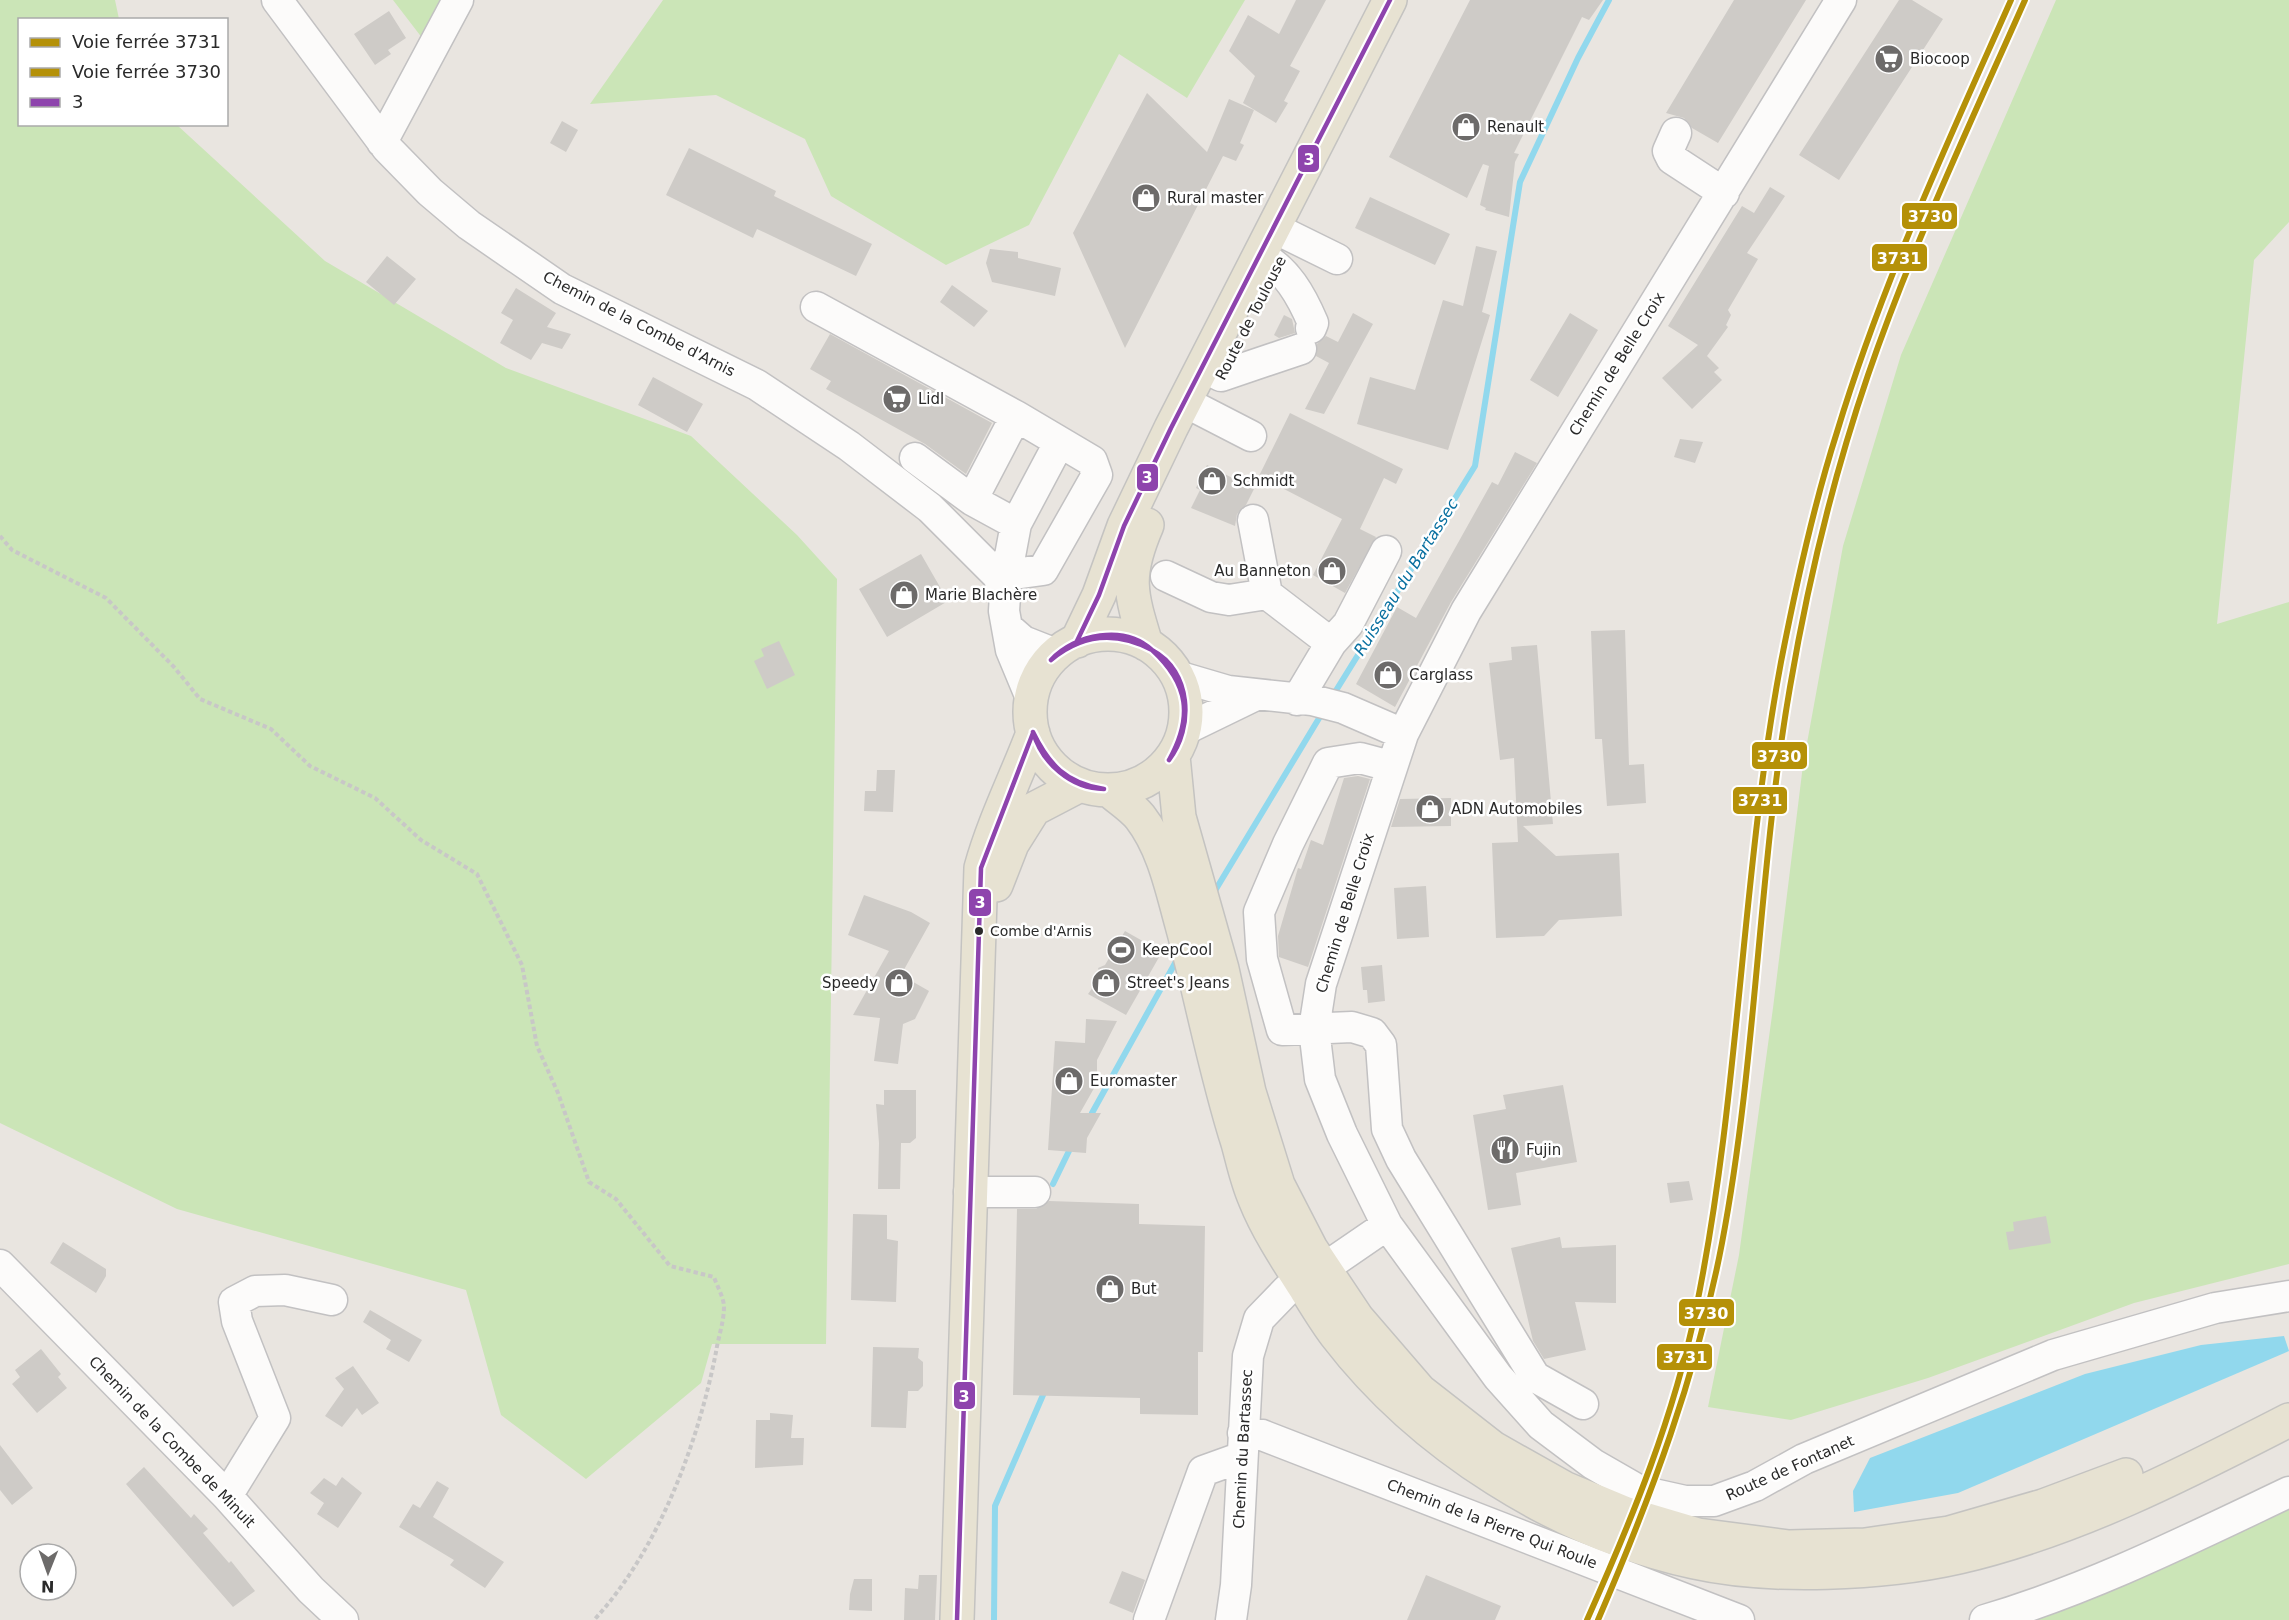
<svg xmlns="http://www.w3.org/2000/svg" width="2289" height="1620" font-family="'DejaVu Sans',sans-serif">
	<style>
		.green { fill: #cbe5b7 }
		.water { fill: #91d8ed }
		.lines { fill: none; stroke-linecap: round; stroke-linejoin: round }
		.stream { stroke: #91d8ed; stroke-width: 6 }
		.building { fill: #cecbc7 }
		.minor-casing { stroke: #c2c1c2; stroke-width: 33 }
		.major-casing { stroke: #c4c3c1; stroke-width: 36 }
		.path { stroke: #c8c7c7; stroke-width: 4; stroke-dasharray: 4.5 3; stroke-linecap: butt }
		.minor { stroke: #fcfbfa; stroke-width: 30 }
		.major { stroke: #e7e2d2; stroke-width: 33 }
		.bus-1-casing { stroke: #fff; stroke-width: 9 }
		.bus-1 { stroke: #8e44ad; stroke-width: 4.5 }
		.rail-1-casing { stroke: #fff; stroke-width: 10 }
		.rail-2-casing { stroke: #fff; stroke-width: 10 }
		.rail-1 { stroke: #b59108; stroke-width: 6 }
		.rail-2 { stroke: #b59108; stroke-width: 6 }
		.bus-dot { fill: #2a2a2a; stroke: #fff; stroke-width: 2 }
		.labels { text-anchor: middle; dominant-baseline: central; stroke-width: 5; stroke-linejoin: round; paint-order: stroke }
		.bus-label { font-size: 14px; fill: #2a2a2a; stroke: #fff; text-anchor: start }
		.poi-label { font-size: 15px; fill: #2a2a2a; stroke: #fff; text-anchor: start }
		.street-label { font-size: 15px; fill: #2a2a2a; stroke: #fff }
		.water-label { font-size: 16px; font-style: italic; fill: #0970a0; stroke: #fff }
		.line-badge { stroke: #fff; stroke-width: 2 }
		.badge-label { font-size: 16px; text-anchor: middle; font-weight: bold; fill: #fff }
	</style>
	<rect width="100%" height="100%" fill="#e9e5e0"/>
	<path class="green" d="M0 0H115L119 19 20 20V124L177 125 325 261 506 368 691 436 797 535 837 579 826 1344H712L701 1383 586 1479 501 1415 466 1290 177 1209 0 1123Z
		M393 0H446L426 43Z
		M663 0H1245L1187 98 1119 54 1029 225 946 265 831 196 805 139 716 95 590 104Z
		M2056 0H2289V222L2254 260 2217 624 2289 602V1264L2134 1303 1928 1378 1791 1420 1708 1407 1739 1255 1773 1008 1803 765 1843 546 1901 355Z
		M2289 1497V1620H1984Z"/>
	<path class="water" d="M2284 1336 2289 1351 1958 1493 1854 1512 1853 1491 1870 1458 2085 1374 2201 1345Z"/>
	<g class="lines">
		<path class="stream" d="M1332 697 1475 466 1520 182 1578 58 1609 0
			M1213 894 1324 710
			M1092 1113 1179 956
			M1053 1184 1069 1151
			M994 1620 995 1506 1043 1395"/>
	</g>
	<path class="building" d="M1296 0H1326L1290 66 1300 71 1284 101 1288 103 1276 123 1243 103 1255 76 1229 51 1248 15 1279 34Z
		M1470 0H1603L1589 20 1582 17 1514 153 1519 154 1515 162 1509 217 1485 210 1486 208 1480 205 1489 166 1483 164 1467 198 1389 157Z
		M1734 0H1806L1718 143 1692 128 1684 118 1666 113Z
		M1899 0H1912L1943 19 1839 180 1799 155Z
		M389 11 406 38 388 50 391 54 375 65 354 34Z
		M1147 93 1207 152 1229 99 1254 110 1240 143 1244 145 1236 161 1223 156 1125 348 1073 233Z
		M562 121 578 130 566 152 550 143Z
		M689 148 776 191 774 196 872 244 856 276 757 229 753 238 666 195Z
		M1770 187 1785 196 1747 253 1758 259 1728 310 1731 315 1726 325 1728 327 1707 356 1719 368 1714 372 1722 380 1692 409 1662 378 1698 345 1668 326 1742 206 1754 213Z
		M1370 197 1450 234 1435 265 1355 228Z
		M1476 246 1497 251 1482 312 1490 315 1448 450 1357 424 1370 377 1415 390 1443 300 1463 306Z
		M990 249 1018 252V258L1061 268 1055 296 992 282 986 263Z
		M387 256 416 279 394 305 366 282Z
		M952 285 988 311 974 327 940 302Z
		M516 288 556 313 547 327 571 334 562 349 542 343 531 360 500 343 513 320 501 313Z
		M1353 313 1373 324 1324 414 1305 409 1329 363 1316 356 1317 344 1326 336 1338 342Z
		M1570 313 1598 330 1558 397 1530 380Z
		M1284 315 1292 319 1295 333 1279 338 1274 335Z
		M830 334 992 423 966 474 925 444 826 389 831 381 810 369Z
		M653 377 703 404 687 432 638 405Z
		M1290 413 1403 469 1396 484 1384 478 1360 529 1376 537 1345 593 1313 575 1342 519 1259 476Z
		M1680 439 1703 442 1695 463 1674 457Z
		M1515 452 1537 463 1451 602 1395 707 1356 684 1397 607 1416 618 1492 482 1498 485Z
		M1207 465 1254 489 1246 505 1237 514 1235 526 1191 508 1200 490 1196 488Z
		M921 554 948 601 887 637 859 589Z
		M1625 630 1629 765 1644 764 1646 803 1607 806 1602 739H1595L1591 631Z
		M779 641 795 675 767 689 754 661 764 656 761 649Z
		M1537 645 1553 824 1523 826 1556 856 1619 853 1622 916 1559 920 1544 936 1496 938 1492 843 1518 842 1514 758 1500 760 1489 663 1512 660 1511 647Z
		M877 770H895L893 812 864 811 865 791H876Z
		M1358 776 1370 779 1308 967 1279 957 1278 936 1298 868 1301 869 1311 840 1323 845 1344 778Z
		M1451 798V826L1391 827 1400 799Z
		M1426 886 1429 937 1397 939 1394 888Z
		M864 895 911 912 930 923 901 975 929 991 915 1019 903 1024 898 1064 874 1061 880 1018 853 1015 889 951 848 935Z
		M1125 931 1162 952 1126 1015 1088 994 1101 976 1098 968 1105 965Z
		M1382 965 1385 1001 1368 1003 1367 990H1363L1361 967Z
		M1086 1019 1117 1021 1097 1060V1083L1080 1113H1101L1087 1138 1086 1153 1048 1150 1055 1041 1085 1043Z
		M1563 1085 1577 1162 1516 1173 1521 1205 1488 1210 1473 1115 1506 1109 1503 1095Z
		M884 1090H916V1138L910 1143H901L900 1189H878L879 1143 876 1104 884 1105Z
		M1689 1181 1693 1200 1670 1203 1667 1183Z
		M1049 1201 1139 1204V1224L1205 1226 1203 1352H1198V1415L1140 1414V1398L1013 1395 1017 1209H1036Z
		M853 1214 887 1215V1239L898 1241 896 1302 851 1300Z
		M2046 1216 2051 1243 2009 1250 2006 1232 2014 1231 2013 1222Z
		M1560 1237 1562 1248 1616 1245V1303L1575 1302 1586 1350 1544 1359 1533 1341 1511 1248Z
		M63 1242 106 1269V1276L96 1293 50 1263Z
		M370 1310 422 1340 409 1362 386 1349 391 1340 363 1322Z
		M873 1347 919 1348 918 1358 923 1362V1386L918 1391H908L906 1428 871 1427Z
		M41 1349 61 1374 58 1377 67 1388 37 1413 12 1384 20 1377 15 1370Z
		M353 1366 379 1403 362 1415 357 1408 342 1427 325 1416 344 1389 335 1378Z
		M770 1413 793 1415 791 1438H804L803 1465 755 1468 756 1420H770Z
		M0 1445 33 1488 12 1505 0 1490Z
		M144 1467 191 1518 194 1514 208 1529 203 1533 229 1563 231 1561 255 1591 233 1607 126 1484Z
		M342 1477 362 1493 338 1528 317 1514 324 1503 310 1493 324 1478 336 1486Z
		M437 1481 449 1488 433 1517 504 1562 485 1588 450 1565 454 1560 399 1527 413 1504 420 1508Z
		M1122 1571 1145 1580 1133 1613 1109 1603Z
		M919 1575H937L935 1620H904L905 1588 918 1589Z
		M1426 1575 1501 1606 1495 1620H1407Z
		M854 1579H872V1611L849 1610 850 1594Z"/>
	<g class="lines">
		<g class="minor-casing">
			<path id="minor" d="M277 0 387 148 430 192 469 225 562 289 757 385 849 446 930 508 998 576 1005 595 1004 611 1011 650 1031 698
				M1841 0 1466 611 1403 734 1321 984 1314 1029 1320 1079 1342 1134 1387 1225 1498 1377 1541 1425 1593 1464 1640 1491 1685 1501H1714L1755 1486 1804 1459 2053 1355 2215 1308 2289 1296
				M1676 133 1668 151 1672 159 1724 193
				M382 142 458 0
				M1274 228 1337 259
				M1260 255C1287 270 1301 295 1313 323L1311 328
				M816 307 1016 416
				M1203 367 1221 376 1301 349
				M1185 402 1251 436
				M915 458 972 500 1016 524
				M972 500 1016 416 1092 461 1097 475 1043 570 998 576
				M1253 520 1267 594 1331 643 1297 700
				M998 576 1010 556 1016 524 1059 443
				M1166 576 1211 597 1229 600 1267 594
				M1007 627 1023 641 1056 654
				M1331 643 1348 624 1386 551
				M1177 676 1228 691 1312 700 1343 708 1403 734
				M1184 730 1256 695
				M1390 766 1360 758 1328 763 1288 844 1259 912 1262 959 1282 1030 1352 1027 1372 1033 1381 1045 1387 1129 1401 1159 1535 1377 1583 1404
				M969 1192H1035
				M1333 1262 1387 1225
				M0 1265 227 1496 311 1590 343 1620
				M1243 1433 1262 1435 1739 1620
				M227 1496 275 1418 237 1321 234 1302 255 1291 285 1290 332 1300
				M1149 1620 1203 1471 1242 1457
				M1231 1620 1236 1585 1248 1356 1259 1319 1287 1290
				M1985 1620C2090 1589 2190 1539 2289 1492"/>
		</g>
		<g class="major-casing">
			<path id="major" d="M1030 712a78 78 0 1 1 156 0a78 78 0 1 1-156 0Z
				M1077 641 1099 595 1124 526 1171 428 1390 0
				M1146 644C1130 592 1125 576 1147 525
				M1173 756 1179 817 1222 969 1249 1092 1278 1185 1311 1249 1357 1318 1420 1391 1493 1448 1564 1488 1624 1513 1698 1535 1789 1547 1865 1545 1949 1533 2043 1506 2126 1475
				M1109 790C1119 799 1132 807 1140 817 1164 848 1172 889 1182 925 1202 998 1215 1071 1238 1143 1243 1161 1247 1181 1255 1199 1267 1229 1286 1258 1304 1286 1314 1302 1324 1319 1336 1335 1421 1446 1558 1532 1694 1562 1770 1579 1884 1574 1959 1557 2075 1530 2184 1474 2289 1420
				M996 885 1012 844 1034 809 1080 785
				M957 1620 981 868C994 821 1016 778 1033 733"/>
		</g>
		<path class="path" d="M0 536 12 550 106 598 174 667 200 699 271 729 310 766 375 798 421 840 477 874 522 965 537 1046 558 1093 589 1182 616 1199 670 1266 714 1277C717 1286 724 1298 724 1307 724 1322 718 1338 716 1352 698 1444 658 1551 594 1620"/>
		<use href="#minor" class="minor"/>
		<use href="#major" class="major"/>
		<g class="bus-1-casing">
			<path id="bus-1" d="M1077 641 1099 595 1124 526 1171 428 1390 0
				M1152 650C1192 671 1194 728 1169 760
				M1152 650C1189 684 1193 717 1169 760
				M1051 660C1075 634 1124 624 1152 650
				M1051 660C1082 634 1116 631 1152 650
				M1033 732C1049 765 1066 783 1104 789
				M1033 732C1042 763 1071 789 1104 789
				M957 1620 981 868 1033 733"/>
		</g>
		<use href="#bus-1" class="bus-1"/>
		<g class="rail-1-casing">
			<path id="rail-1" d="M1587 1620C1632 1519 1674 1417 1696 1309 1740 1095 1741 876 1781 662 1796 585 1813 507 1837 432 1882 283 1948 142 2011 0"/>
		</g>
		<g class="rail-2-casing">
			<path id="rail-2" d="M1598 1620C1651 1497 1697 1374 1722 1243 1757 1059 1758 871 1790 687 1808 582 1833 477 1868 375 1912 247 1970 124 2025 0"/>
		</g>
		<use href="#rail-1" class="rail-1"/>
		<use href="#rail-2" class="rail-2"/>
	</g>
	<defs>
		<g id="supermarket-disc" transform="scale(1.5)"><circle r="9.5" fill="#6d6b6a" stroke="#fff"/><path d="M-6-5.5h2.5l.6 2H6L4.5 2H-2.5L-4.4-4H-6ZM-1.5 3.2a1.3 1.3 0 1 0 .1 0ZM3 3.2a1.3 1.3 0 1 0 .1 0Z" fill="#fff"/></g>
		<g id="shop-disc" transform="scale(1.5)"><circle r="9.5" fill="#6d6b6a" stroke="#fff"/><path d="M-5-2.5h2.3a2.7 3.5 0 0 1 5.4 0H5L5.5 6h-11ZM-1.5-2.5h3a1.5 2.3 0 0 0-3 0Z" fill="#fff"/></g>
		<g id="stadium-disc" transform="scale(1.5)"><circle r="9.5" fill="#6d6b6a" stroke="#fff"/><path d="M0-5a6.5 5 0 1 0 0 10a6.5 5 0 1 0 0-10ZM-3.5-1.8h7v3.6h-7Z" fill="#fff"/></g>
		<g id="restaurant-disc" transform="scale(1.5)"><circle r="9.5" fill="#6d6b6a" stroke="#fff"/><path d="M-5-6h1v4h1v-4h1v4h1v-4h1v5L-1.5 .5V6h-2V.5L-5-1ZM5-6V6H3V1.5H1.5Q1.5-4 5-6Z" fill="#fff"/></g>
	</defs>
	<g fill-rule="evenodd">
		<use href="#supermarket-disc" x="1889" y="59"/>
		<use href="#shop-disc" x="1466" y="127"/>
		<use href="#shop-disc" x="1146" y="198"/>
		<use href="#supermarket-disc" x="897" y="399"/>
		<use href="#shop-disc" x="1212" y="481"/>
		<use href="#shop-disc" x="1332" y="571"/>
		<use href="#shop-disc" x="904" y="595"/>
		<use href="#shop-disc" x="1388" y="675"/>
		<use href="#shop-disc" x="1430" y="809"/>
		<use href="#stadium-disc" x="1121" y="950"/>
		<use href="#shop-disc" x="899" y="983"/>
		<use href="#shop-disc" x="1106" y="983"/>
		<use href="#shop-disc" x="1069" y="1081"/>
		<use href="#restaurant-disc" x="1505" y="1150"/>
		<use href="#shop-disc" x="1110" y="1289"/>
	</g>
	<circle class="bus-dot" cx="979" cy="931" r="5"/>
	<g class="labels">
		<g class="bus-label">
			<text x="990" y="931">Combe d'Arnis</text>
		</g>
		<g class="poi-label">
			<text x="1910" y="59">Biocoop</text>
			<text x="1487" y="127">Renault</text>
			<text x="1167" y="198">Rural master</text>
			<text x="918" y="399">Lidl</text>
			<text x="1233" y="481">Schmidt</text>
			<text x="1311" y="571" text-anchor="end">Au Banneton</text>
			<text x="925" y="595">Marie Blachère</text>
			<text x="1409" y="675">Carglass</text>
			<text x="1451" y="809">ADN Automobiles</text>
			<text x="1142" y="950">KeepCool</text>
			<text x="878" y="983" text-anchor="end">Speedy</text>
			<text x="1127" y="983">Street's Jeans</text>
			<text x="1090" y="1081">Euromaster</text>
			<text x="1526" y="1150">Fujin</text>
			<text x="1131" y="1289">But</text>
		</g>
		<g class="street-label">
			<text transform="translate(1251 318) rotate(-63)">Route de Toulouse</text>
			<text transform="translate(639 324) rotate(27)">Chemin de la Combe d'Arnis</text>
			<text transform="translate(1617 364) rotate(-58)">Chemin de Belle Croix</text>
			<text transform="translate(1345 913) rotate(-73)">Chemin de Belle Croix</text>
			<text transform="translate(172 1442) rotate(46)">Chemin de la Combe de Minuit</text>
			<text transform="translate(1243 1449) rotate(-87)">Chemin du Bartassec</text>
			<text transform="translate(1790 1468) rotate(-24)">Route de Fontanet</text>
			<text transform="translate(1492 1524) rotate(21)">Chemin de la Pierre Qui Roule</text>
		</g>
		<g class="water-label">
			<text transform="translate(1406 577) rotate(-58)">Ruisseau du Bartassec</text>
		</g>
	</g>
	<g class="line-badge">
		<rect x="1297" y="144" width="23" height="29" rx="6" fill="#8e44ad"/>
		<rect x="1901" y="202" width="57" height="28" rx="6" fill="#b59108"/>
		<rect x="1871" y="243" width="57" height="29" rx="6" fill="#b59108"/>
		<rect x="1136" y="463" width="23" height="29" rx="6" fill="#8e44ad"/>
		<rect x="1751" y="741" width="57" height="29" rx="6" fill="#b59108"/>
		<rect x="1732" y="786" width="56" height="29" rx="6" fill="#b59108"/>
		<rect x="968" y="888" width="24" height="29" rx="6" fill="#8e44ad"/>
		<rect x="1678" y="1298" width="57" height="29" rx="6" fill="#b59108"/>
		<rect x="1656" y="1343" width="57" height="28" rx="6" fill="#b59108"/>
		<rect x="953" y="1381" width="23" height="29" rx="6" fill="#8e44ad"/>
	</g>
	<g class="badge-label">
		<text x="1309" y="165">3</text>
		<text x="1930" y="222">3730</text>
		<text x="1899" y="264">3731</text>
		<text x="1147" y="483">3</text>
		<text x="1779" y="762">3730</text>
		<text x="1760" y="806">3731</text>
		<text x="980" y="908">3</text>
		<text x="1706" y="1319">3730</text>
		<text x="1685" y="1363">3731</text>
		<text x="964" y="1402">3</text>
	</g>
	<rect x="18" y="18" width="210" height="108" fill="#ffffff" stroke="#aaaaaa" stroke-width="1.5"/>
	<rect x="30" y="38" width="30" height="9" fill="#b59108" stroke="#aaaaaa" stroke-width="1.5"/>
	<text x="72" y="48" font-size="18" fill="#2a2a2a">Voie ferrée 3731</text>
	<rect x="30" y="68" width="30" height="9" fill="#b59108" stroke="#aaaaaa" stroke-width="1.5"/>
	<text x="72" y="78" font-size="18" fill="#2a2a2a">Voie ferrée 3730</text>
	<rect x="30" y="98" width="30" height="9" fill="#8e44ad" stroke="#aaaaaa" stroke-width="1.5"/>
	<text x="72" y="108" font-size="18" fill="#2a2a2a">3</text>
	<g transform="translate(48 1572) rotate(181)"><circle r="28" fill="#ffffff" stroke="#aaaaaa" stroke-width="1.5"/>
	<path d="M0-4.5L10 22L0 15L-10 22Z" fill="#6d6b6a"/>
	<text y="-9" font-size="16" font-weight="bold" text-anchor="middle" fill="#2a2a2a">N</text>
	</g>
</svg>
